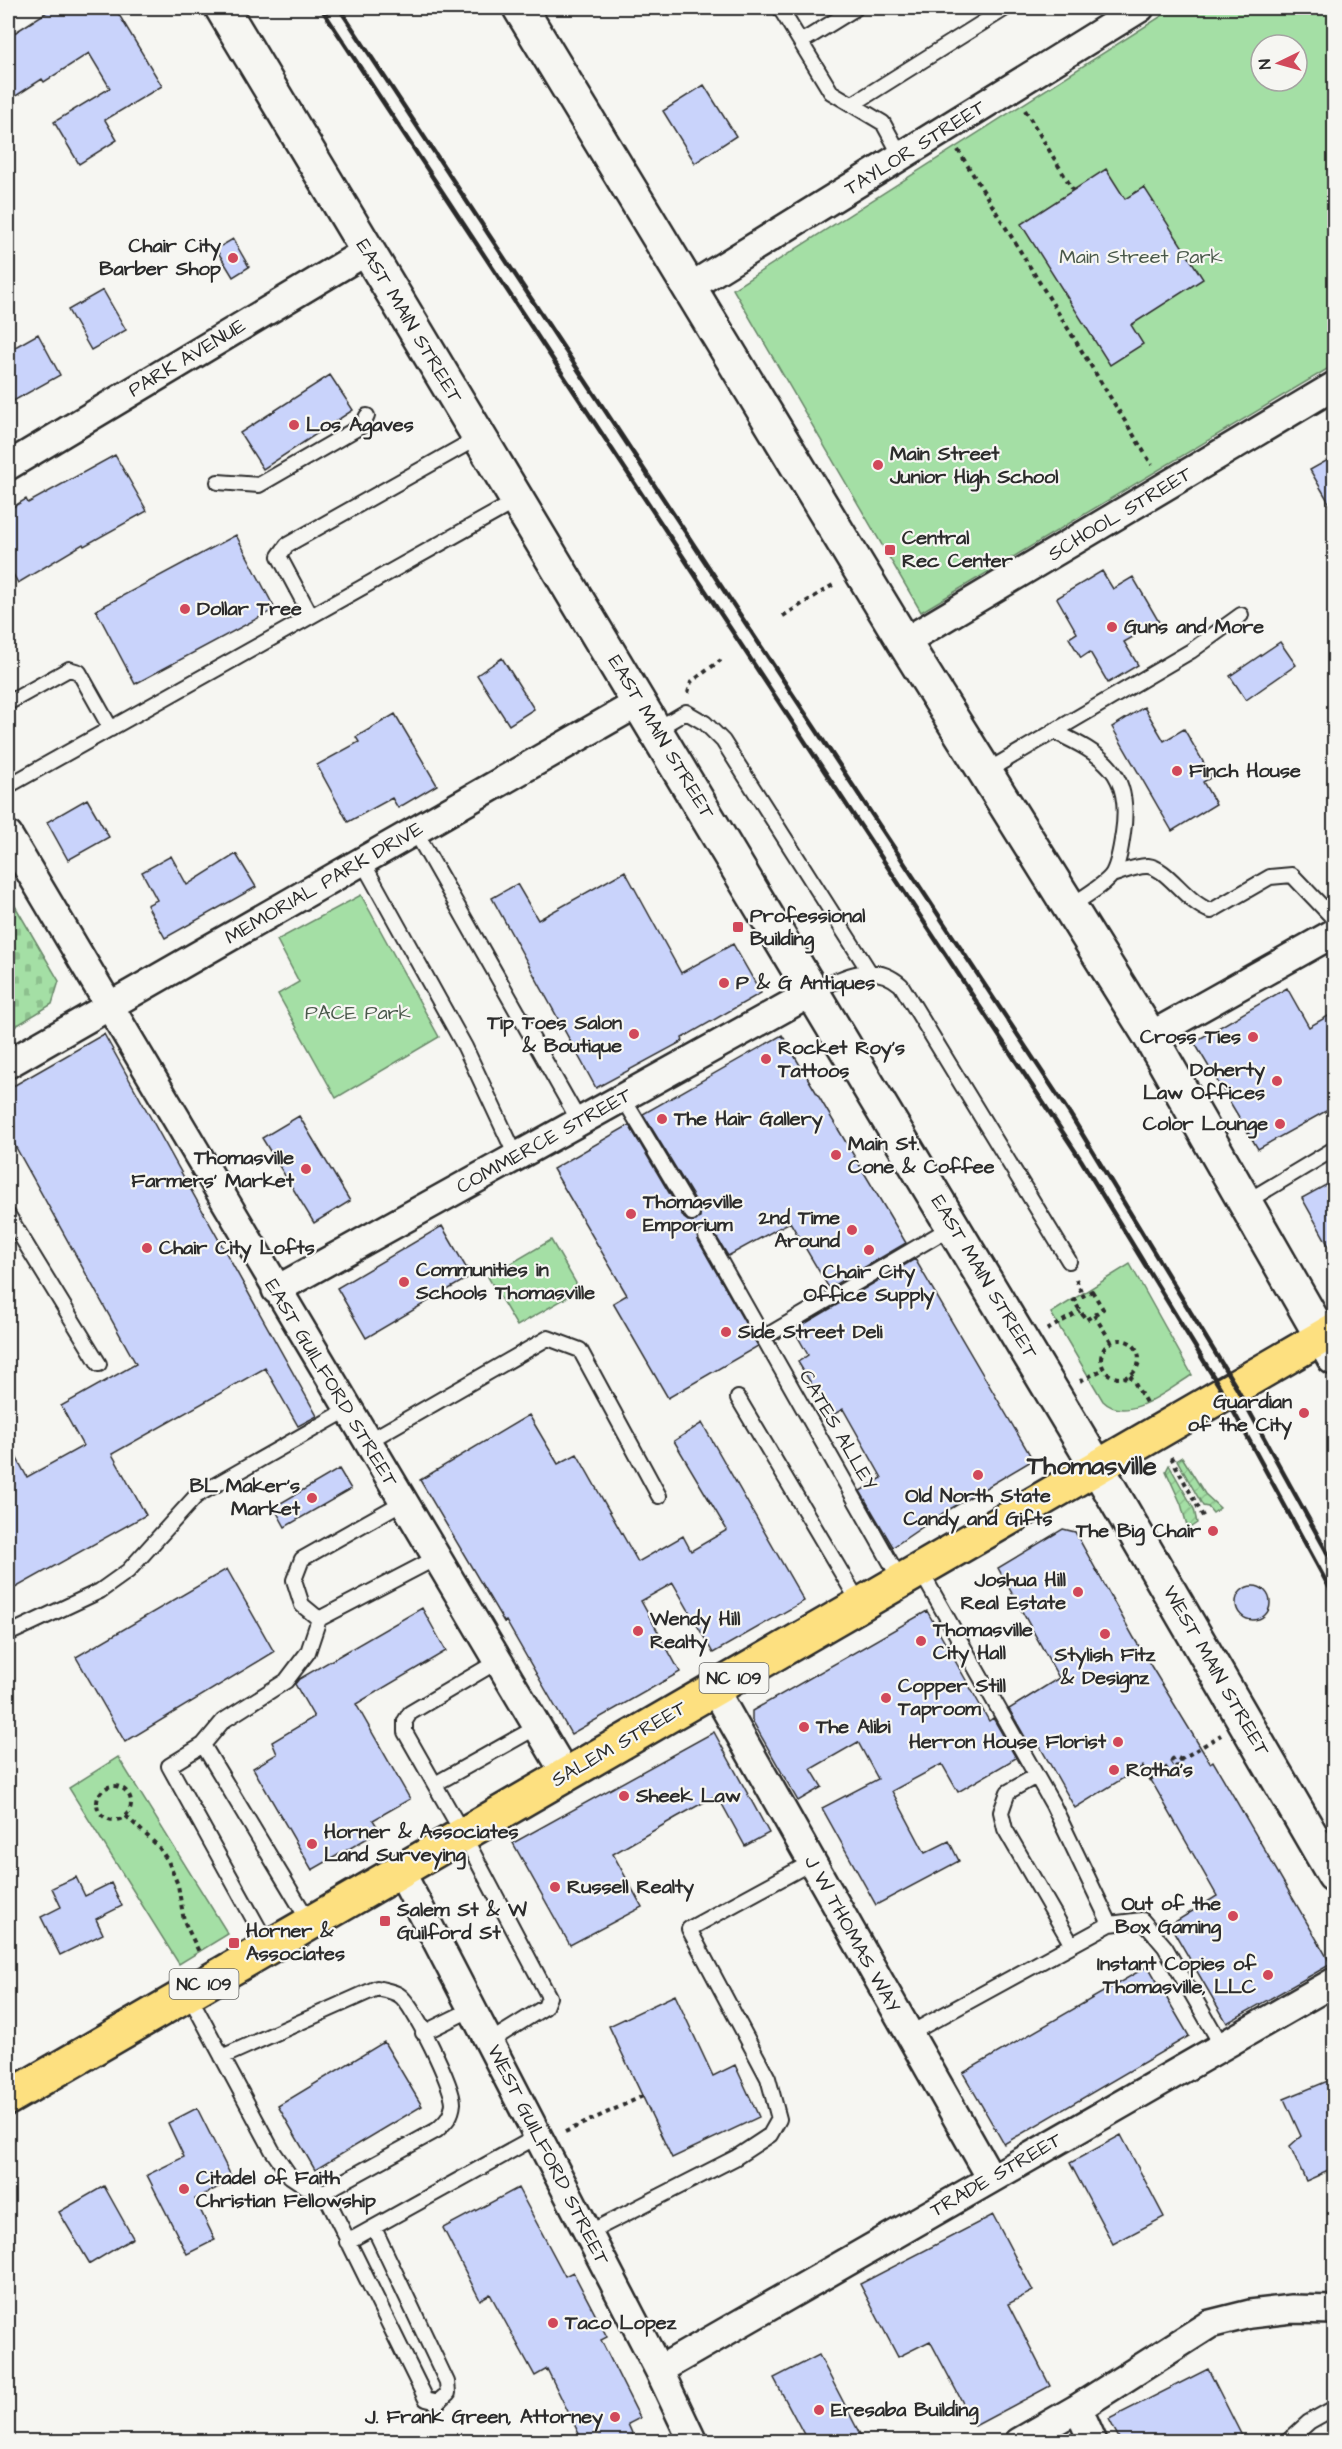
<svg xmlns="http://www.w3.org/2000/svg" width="1342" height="2449" font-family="'Architects Daughter',sans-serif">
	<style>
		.cemetery { fill: url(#cemetery-stones); stroke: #688568; stroke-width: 1.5 }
		.park { fill: #a4dfa5; stroke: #688568; stroke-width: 1.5; fill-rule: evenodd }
		.garden { fill: url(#garden-furrows); stroke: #688568; stroke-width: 1.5 }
		.building { fill: #c9d3fb; stroke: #2b2b2b; stroke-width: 1.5 }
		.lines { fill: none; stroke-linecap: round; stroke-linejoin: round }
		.service-casing { stroke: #2b2b2b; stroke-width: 18 }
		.minor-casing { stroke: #2b2b2b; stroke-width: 32 }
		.tertiary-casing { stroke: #2b2b2b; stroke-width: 38 }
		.secondary-casing { stroke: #2b2b2b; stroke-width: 38 }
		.primary-casing { stroke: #2b2b2b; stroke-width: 38 }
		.path { stroke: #2b2b2b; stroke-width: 4; stroke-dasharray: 4.5 4.5; stroke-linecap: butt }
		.service { stroke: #f6f6f2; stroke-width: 14 }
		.minor { stroke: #f6f6f2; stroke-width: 27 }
		.tertiary { stroke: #f6f6f2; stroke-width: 33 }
		.secondary { stroke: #f6f6f2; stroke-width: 33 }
		.primary { stroke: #fde080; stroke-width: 33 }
		.rail { stroke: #2b2b2b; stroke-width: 4.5 }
		.poi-dot { fill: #d1495b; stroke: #f6f6f2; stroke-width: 2 }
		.labels { text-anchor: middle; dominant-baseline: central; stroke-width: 4.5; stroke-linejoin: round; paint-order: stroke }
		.shield { fill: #f6f6f2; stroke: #686867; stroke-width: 1.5 }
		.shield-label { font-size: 18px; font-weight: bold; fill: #2b2b2b }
		.street-label { font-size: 20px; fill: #2b2b2b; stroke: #f6f6f2 }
		.poi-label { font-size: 20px; font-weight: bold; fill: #2b2b2b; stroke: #f6f6f2; text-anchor: start }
		.park-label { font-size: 20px; fill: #49584a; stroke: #f6f6f2 }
		.district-label { font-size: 26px; font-weight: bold; fill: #2b2b2b; stroke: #f6f6f2 }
	</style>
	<defs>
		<pattern id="cemetery-stones" width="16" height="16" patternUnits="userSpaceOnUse" patternTransform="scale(1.5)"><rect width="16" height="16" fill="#a4dfa5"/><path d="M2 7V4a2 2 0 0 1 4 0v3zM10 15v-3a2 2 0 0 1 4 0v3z" fill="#8dc08e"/></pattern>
		<pattern id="garden-furrows" width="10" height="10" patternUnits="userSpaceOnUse" patternTransform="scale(1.5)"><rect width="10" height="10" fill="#a4dfa5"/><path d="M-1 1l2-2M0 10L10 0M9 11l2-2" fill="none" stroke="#8dc08e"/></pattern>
	</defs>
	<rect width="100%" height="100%" fill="#f6f6f2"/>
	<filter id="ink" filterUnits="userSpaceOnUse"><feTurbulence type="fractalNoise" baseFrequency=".0167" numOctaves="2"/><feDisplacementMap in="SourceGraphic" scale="12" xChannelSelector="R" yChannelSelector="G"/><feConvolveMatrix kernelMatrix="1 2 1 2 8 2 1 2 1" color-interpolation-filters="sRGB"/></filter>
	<g filter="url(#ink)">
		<path class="cemetery" d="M8 894 59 981 52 1004 8 1031Z"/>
		<path class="park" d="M1174 8H1334V365L921 612 733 289ZM1261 45H1297V81H1261Z
			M361 895 439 1037 336 1098 278 994 299 982 277 940Z
			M551 1240 580 1290 517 1326 488 1277Z
			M1130 1264 1192 1375C1169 1389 1127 1425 1103 1401L1051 1313Z
			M118 1757 228 1934 179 1964 69 1788Z"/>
		<path class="garden" d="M1182 1457 1205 1494 1220 1508 1213 1513 1208 1507 1203 1506 1177 1460Z
			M1169 1465 1194 1509 1197 1523 1188 1529 1181 1504 1166 1471Z"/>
		<path class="building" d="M53 8H115L162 86 105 120 117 140 79 164 54 122 110 88 89 53 44 82 42 79 8 101V37Z
			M704 85 736 136 695 163 663 111Z
			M1106 169 1125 199 1144 187 1203 279 1131 325 1143 344 1110 365 1021 224Z
			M233 239 249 267 233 277 216 249Z
			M103 290 126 330 91 350 68 310Z
			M38 334 60 375 8 404V351Z
			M330 375 353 410 263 469 240 433Z
			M115 455 147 511 84 546 83 544 18 583 8 565V510L26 499 28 503Z
			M1335 456V513L1310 470Z
			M236 535 275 609 135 684 96 610Z
			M1102 571 1113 589 1133 577 1159 622 1124 642 1138 665 1108 683 1090 652 1081 658 1069 638 1077 633 1057 598Z
			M1280 642 1296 665 1246 700 1230 676Z
			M502 658 534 709 509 725 477 675Z
			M1144 707 1164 741 1184 729 1212 777 1203 782 1216 804 1172 831 1112 727Z
			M395 714 437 785 398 808 392 798 348 822 317 765 359 742 356 737Z
			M87 799 109 837 68 860 47 822Z
			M236 854 256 887 165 938 147 905 157 900 142 872 171 856 187 885Z
			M625 871 681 973 733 944 761 993 682 1038 683 1041 596 1088 492 898 517 884 538 920Z
			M1287 988 1309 1027 1335 1012V1106L1258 1149 1194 1042Z
			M104 1034 317 1416 298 1426 265 1368 112 1454 146 1515 8 1592V1442L27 1477 83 1446 61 1406 136 1364 8 1133V1089Z
			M782 1035 906 1243 829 1288 790 1222 728 1256 713 1231 707 1227 701 1229 697 1235 698 1240 758 1346 668 1398 613 1303 627 1295 553 1169 629 1125 684 1218 688 1221H696L700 1217V1208L643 1114Z
			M299 1116 350 1201 314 1223 262 1138Z
			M1335 1180V1257L1302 1198Z
			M442 1226 471 1276 366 1338 337 1288Z
			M915 1259 1033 1460 940 1515 893 1547 860 1491 882 1478 843 1409 831 1416 798 1362 808 1355 794 1330Z
			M529 1415 558 1464 577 1454 638 1562 683 1536 691 1551 727 1530 674 1441 702 1423 804 1601 713 1653 673 1583 641 1601 680 1672 571 1734 506 1621 504 1622 420 1480Z
			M339 1469 351 1489 285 1527 274 1507Z
			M1063 1529 1075 1532 1134 1638 1210 1763 1213 1761 1331 1964 1227 2023 1170 1925 1217 1896 1143 1766 1075 1808 1039 1745 1032 1749 1009 1709 1059 1678 998 1568Z
			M227 1569 274 1652 125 1742 76 1657Z
			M1236 1603a17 17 0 1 1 34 0a17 17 0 1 1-34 0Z
			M422 1608 446 1651 356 1704 410 1799 373 1820 380 1831 312 1870 253 1768 277 1754 272 1742 314 1717 295 1684 299 1679Z
			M927 1611 989 1721 993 1718 1016 1758 958 1792 942 1764 892 1791 925 1853 949 1841 959 1861 876 1905 822 1808 878 1779 858 1742 811 1769 822 1787 798 1801 752 1720V1711Z
			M714 1732 769 1833 745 1846 717 1795 677 1817 613 1854 642 1907 570 1945 513 1843Z
			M76 1877 85 1896 111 1883 122 1906 96 1919 103 1934 60 1955 41 1917 61 1907 52 1888Z
			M1148 1966 1189 2036 1004 2144 963 2073Z
			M675 1995 713 2076 735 2065 759 2117 672 2158 609 2026Z
			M384 2042 422 2106 315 2170 278 2106Z
			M1335 2078V2168L1306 2181 1290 2146 1301 2136 1284 2099Z
			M197 2108 233 2180 195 2199 215 2240 187 2254 147 2175 184 2157 168 2123Z
			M1121 2135 1164 2217 1113 2244 1070 2163Z
			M104 2186 133 2238 90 2264 59 2212Z
			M518 2188 565 2276 573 2272 607 2337 601 2340 640 2418 628 2424 636 2442H583L547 2369 535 2376 490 2294 480 2300 443 2228Z
			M993 2215 1033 2291 1008 2304 1050 2386 975 2426 930 2341 898 2357 860 2284Z
			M819 2355 864 2442H808L774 2378Z
			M1208 2369 1245 2442H1121L1109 2419Z"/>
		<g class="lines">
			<g class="service-casing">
				<path id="service" d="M780 8 831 92 883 123 901 156
					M801 42 856 8
					M853 104 1006 8
					M218 482 259 485 363 425 367 416
					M311 616 279 556 287 545 479 437
					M8 703 69 669 79 672 111 729
					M657 729 686 712 705 723 723 741 869 971
					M1053 731C1104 755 1132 772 1123 833 1121 847 1119 862 1113 873 1107 884 1080 899 1069 907
					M985 772 1191 651 1241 615
					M8 786 518 500
					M415 831 579 1121
					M362 861 465 1047 516 1156
					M1112 875C1122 872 1138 865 1148 866 1168 868 1185 902 1211 911L1270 877 1292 875 1334 919
					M813 992C843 977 872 960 901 985L1069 1261
					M623 1098 692 1213
					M1246 1202 1334 1149
					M8 1215 99 1364
					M706 1236 901 1581
					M763 1338 953 1226
					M738 1398 860 1604
					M367 1442 548 1338 580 1350 659 1496
					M920 1570 1053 1805 1110 1924
					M319 1619 302 1605 294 1580 302 1559 403 1502
					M8 1634 100 1591 128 1571 196 1496 347 1410
					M203 1745 310 1923
					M1036 1776 1008 1792 1001 1812 1005 1829 1072 1945
					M435 1784 537 1727
					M269 1947 169 1766 203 1745 223 1721 286 1681 308 1652 319 1619 436 1558
					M188 1993 272 2150 290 2176 305 2186 324 2192 426 2399 438 2402 448 2393 447 2382 374 2228
					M423 2033 472 2009
					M909 2034 1110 1924 1142 1920 1165 1947 1222 2046
					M489 2042 545 2007 549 1997 463 1834 405 1732V1721L410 1713 498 1661
					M222 2057 377 1988C383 1990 393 1991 399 1995 413 2003 453 2087 453 2103 452 2116 446 2122 437 2130L324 2192
					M588 2233 735 2158 770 2135 779 2119 768 2078 689 1929 812 1862
					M347 2242 538 2136
					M1287 2442 1309 2422 1334 2408"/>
			</g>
			<g class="minor-casing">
				<path id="minor" d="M690 287 1140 8
					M8 466 367 251
					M904 642 1334 386
					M8 835 566 1775
					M1150 1036 1334 933
					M8 1064 640 702
					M276 1290 813 992
					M714 1689 991 2178
					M400 1870 659 2370 693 2442
					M659 2370 1334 1982
					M1078 2408 1093 2442
					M1019 2442 1078 2408 1210 2324 1250 2314 1292 2309 1334 2310"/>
			</g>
			<g class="tertiary-casing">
				<path id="tertiary" d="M520 8 904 642 1150 1036 1334 1358"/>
			</g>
			<g class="secondary-casing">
				<path id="secondary" d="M222 8 1097 1467 1334 1875"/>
			</g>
			<g class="primary-casing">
				<path id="primary" d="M8 2098 1334 1330"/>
			</g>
			<path class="path" d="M1025 110 1073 190
				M958 150 1152 465
				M783 616 836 583
				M688 693 691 682 721 660
				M1076 1279 1083 1296
				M1092 1291 1103 1309 1086 1320 1074 1301Z
				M1094 1315 1112 1343
				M1047 1330 1080 1311
				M1101 1359a19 19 0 1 1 38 0a19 19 0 1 1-38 0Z
				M1130 1375 1148 1406
				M1080 1381 1104 1369
				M1171 1457 1205 1520
				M1171.5 1762a4.5 4.5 0 1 1 9 0a4.5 4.5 0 1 1-9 0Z
				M1180 1760 1221 1735
				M1149 1780 1172 1764
				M97 1803a17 17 0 1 1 34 0a17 17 0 1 1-34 0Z
				M126 1816 158 1846 168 1861 178 1885 184 1921 200 1954
				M565 2132 643 2096"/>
			<use href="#service" class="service"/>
			<use href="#minor" class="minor"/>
			<use href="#tertiary" class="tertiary"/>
			<use href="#secondary" class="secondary"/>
			<use href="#primary" class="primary"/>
			<path class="rail" d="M321 8 1081 1160 1224 1394 1334 1596
				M339 8 1070 1114 1236 1387 1334 1565"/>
		</g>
	</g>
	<g class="poi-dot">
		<circle cx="233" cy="258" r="6"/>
		<circle cx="294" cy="425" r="6"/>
		<circle cx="878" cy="465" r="6"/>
		<rect x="884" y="544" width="12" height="12" rx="3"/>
		<circle cx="185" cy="609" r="6"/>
		<circle cx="1112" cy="627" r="6"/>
		<circle cx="1177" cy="771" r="6"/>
		<rect x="732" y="921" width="12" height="12" rx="3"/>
		<circle cx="724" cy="983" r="6"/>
		<circle cx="634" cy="1034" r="6"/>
		<circle cx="1253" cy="1037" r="6"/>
		<circle cx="766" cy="1059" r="6"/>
		<circle cx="1277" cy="1081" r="6"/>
		<circle cx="662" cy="1119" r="6"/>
		<circle cx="1280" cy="1124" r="6"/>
		<circle cx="836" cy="1155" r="6"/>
		<circle cx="306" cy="1169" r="6"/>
		<circle cx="631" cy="1214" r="6"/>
		<circle cx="852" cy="1230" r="6"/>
		<circle cx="147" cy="1248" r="6"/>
		<circle cx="869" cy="1250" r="6"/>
		<circle cx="404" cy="1282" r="6"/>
		<circle cx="726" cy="1332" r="6"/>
		<circle cx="1304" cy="1413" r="6"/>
		<circle cx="978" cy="1475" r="6"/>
		<circle cx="312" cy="1498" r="6"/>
		<circle cx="1213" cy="1531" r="6"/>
		<circle cx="1078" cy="1592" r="6"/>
		<circle cx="638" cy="1631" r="6"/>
		<circle cx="1105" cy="1634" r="6"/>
		<circle cx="921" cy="1641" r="6"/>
		<circle cx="886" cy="1698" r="6"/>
		<circle cx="804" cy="1727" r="6"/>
		<circle cx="1118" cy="1742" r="6"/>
		<circle cx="1114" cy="1770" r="6"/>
		<circle cx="624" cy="1796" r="6"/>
		<circle cx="312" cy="1844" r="6"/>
		<circle cx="555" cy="1887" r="6"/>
		<circle cx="1233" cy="1916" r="6"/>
		<rect x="379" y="1915" width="12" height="12" rx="3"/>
		<rect x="228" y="1937" width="12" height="12" rx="3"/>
		<circle cx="1268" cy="1975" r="6"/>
		<circle cx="184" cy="2189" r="6"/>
		<circle cx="553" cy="2323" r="6"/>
		<circle cx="819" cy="2410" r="6"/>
		<circle cx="615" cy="2417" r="6"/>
	</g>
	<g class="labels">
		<g class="shield">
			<rect x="699.5" y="1663" width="69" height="30" rx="4.5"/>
			<rect x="169.5" y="1969" width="69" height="30" rx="4.5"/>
		</g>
		<g class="shield-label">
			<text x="734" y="1678">NC 109</text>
			<text x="204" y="1984">NC 109</text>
		</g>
		<g class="street-label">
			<text transform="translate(915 148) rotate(-32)">TAYLOR STREET</text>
			<text transform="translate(409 321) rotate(59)">EAST MAIN STREET</text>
			<text transform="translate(187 358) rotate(-31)">PARK AVENUE</text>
			<text transform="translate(1120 514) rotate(-31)">SCHOOL STREET</text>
			<text transform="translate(661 737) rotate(59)">EAST MAIN STREET</text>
			<text transform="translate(324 883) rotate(-30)">MEMORIAL PARK DRIVE</text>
			<text transform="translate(544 1141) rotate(-29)">COMMERCE STREET</text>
			<text transform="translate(984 1277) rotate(59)">EAST MAIN STREET</text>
			<text transform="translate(331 1383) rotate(59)">EAST GUILFORD STREET</text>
			<text transform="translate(838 1430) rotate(60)">CATES ALLEY</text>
			<text transform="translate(1216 1671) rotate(60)">WEST MAIN STREET</text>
			<text transform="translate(619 1744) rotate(-30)">SALEM STREET</text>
			<text transform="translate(852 1934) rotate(61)">J W THOMAS WAY</text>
			<text transform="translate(548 2155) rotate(63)">WEST GUILFORD STREET</text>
			<text transform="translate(996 2175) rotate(-30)">TRADE STREET</text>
		</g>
		<g class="poi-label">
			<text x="221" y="246" text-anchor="end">Chair City<tspan x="221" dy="23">Barber Shop</tspan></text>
			<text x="306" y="425">Los Agaves</text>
			<text x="890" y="454">Main Street<tspan x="890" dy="23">Junior High School</tspan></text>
			<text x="902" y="538">Central<tspan x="902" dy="23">Rec Center</tspan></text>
			<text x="197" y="609">Dollar Tree</text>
			<text x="1124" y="627">Guns and More</text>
			<text x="1189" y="771">Finch House</text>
			<text x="750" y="916">Professional<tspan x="750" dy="23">Building</tspan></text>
			<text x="736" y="983">P &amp; G Antiques</text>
			<text x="622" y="1023" text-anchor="end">Tip Toes Salon<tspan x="622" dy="23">&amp; Boutique</tspan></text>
			<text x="1241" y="1037" text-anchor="end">Cross Ties</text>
			<text x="778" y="1048">Rocket Roy's<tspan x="778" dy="23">Tattoos</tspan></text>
			<text x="1265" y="1070" text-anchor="end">Doherty<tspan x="1265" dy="23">Law Offices</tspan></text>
			<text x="674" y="1119">The Hair Gallery</text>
			<text x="1268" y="1124" text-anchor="end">Color Lounge</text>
			<text x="848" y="1144">Main St.<tspan x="848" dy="23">Cone &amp; Coffee</tspan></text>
			<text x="294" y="1158" text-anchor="end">Thomasville<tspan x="294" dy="23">Farmers' Market</tspan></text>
			<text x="643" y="1202">Thomasville<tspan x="643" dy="23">Emporium</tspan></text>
			<text x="840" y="1218" text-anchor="end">2nd Time<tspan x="840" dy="23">Around</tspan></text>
			<text x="159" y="1248">Chair City Lofts</text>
			<text x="416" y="1270">Communities in<tspan x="416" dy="23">Schools Thomasville</tspan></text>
			<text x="869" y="1272" text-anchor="middle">Chair City<tspan x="869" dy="23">Office Supply</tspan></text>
			<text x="738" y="1332">Side Street Deli</text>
			<text x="1292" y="1402" text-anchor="end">Guardian<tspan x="1292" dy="23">of the City</tspan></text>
			<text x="300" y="1486" text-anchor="end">BL Maker's<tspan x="300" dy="23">Market</tspan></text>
			<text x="978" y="1496" text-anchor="middle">Old North State<tspan x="978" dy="23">Candy and Gifts</tspan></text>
			<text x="1201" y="1531" text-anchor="end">The Big Chair</text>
			<text x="1066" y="1580" text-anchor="end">Joshua Hill<tspan x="1066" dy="23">Real Estate</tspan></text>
			<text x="650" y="1619">Wendy Hill<tspan x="650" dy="23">Realty</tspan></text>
			<text x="933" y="1630">Thomasville<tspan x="933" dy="23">City Hall</tspan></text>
			<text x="1105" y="1655" text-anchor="middle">Stylish Fitz<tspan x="1105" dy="23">&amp; Designz</tspan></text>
			<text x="898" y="1686">Copper Still<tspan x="898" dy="23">Taproom</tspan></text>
			<text x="816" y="1727">The Alibi</text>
			<text x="1106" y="1742" text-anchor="end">Herron House Florist</text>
			<text x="1126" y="1770">Rotha's</text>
			<text x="636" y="1796">Sheek Law</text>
			<text x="324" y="1832">Horner &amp; Associates<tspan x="324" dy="23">Land Surveying</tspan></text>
			<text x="567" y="1887">Russell Realty</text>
			<text x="1221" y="1904" text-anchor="end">Out of the<tspan x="1221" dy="23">Box Gaming</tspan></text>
			<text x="397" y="1910">Salem St &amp; W<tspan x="397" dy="23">Guilford St</tspan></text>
			<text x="246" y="1931">Horner &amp;<tspan x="246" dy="23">Associates</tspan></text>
			<text x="1256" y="1964" text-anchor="end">Instant Copies of<tspan x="1256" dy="23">Thomasville, LLC</tspan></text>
			<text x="196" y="2178">Citadel of Faith<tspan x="196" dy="23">Christian Fellowship</tspan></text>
			<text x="565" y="2323">Taco Lopez</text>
			<text x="831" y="2410">Eresaba Building</text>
			<text x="603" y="2417" text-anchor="end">J. Frank Green, Attorney</text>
		</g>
		<g class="park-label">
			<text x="1141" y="257">Main Street Park</text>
			<text x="358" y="1013">PACE Park</text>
		</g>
		<g class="district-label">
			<text x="1092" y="1466">Thomasville</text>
		</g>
	</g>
	<rect width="1342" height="2449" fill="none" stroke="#f6f6f2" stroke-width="30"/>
	<rect x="15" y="15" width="1312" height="2419" fill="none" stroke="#2b2b2b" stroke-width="2" filter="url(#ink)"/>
	<g transform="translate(1279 63) rotate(265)"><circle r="28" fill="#f6f6f2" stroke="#a5a5a2" stroke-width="1.5"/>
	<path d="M0-4.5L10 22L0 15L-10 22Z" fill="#d1495b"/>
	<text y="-9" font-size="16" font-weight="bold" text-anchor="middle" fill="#2b2b2b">N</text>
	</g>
</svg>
